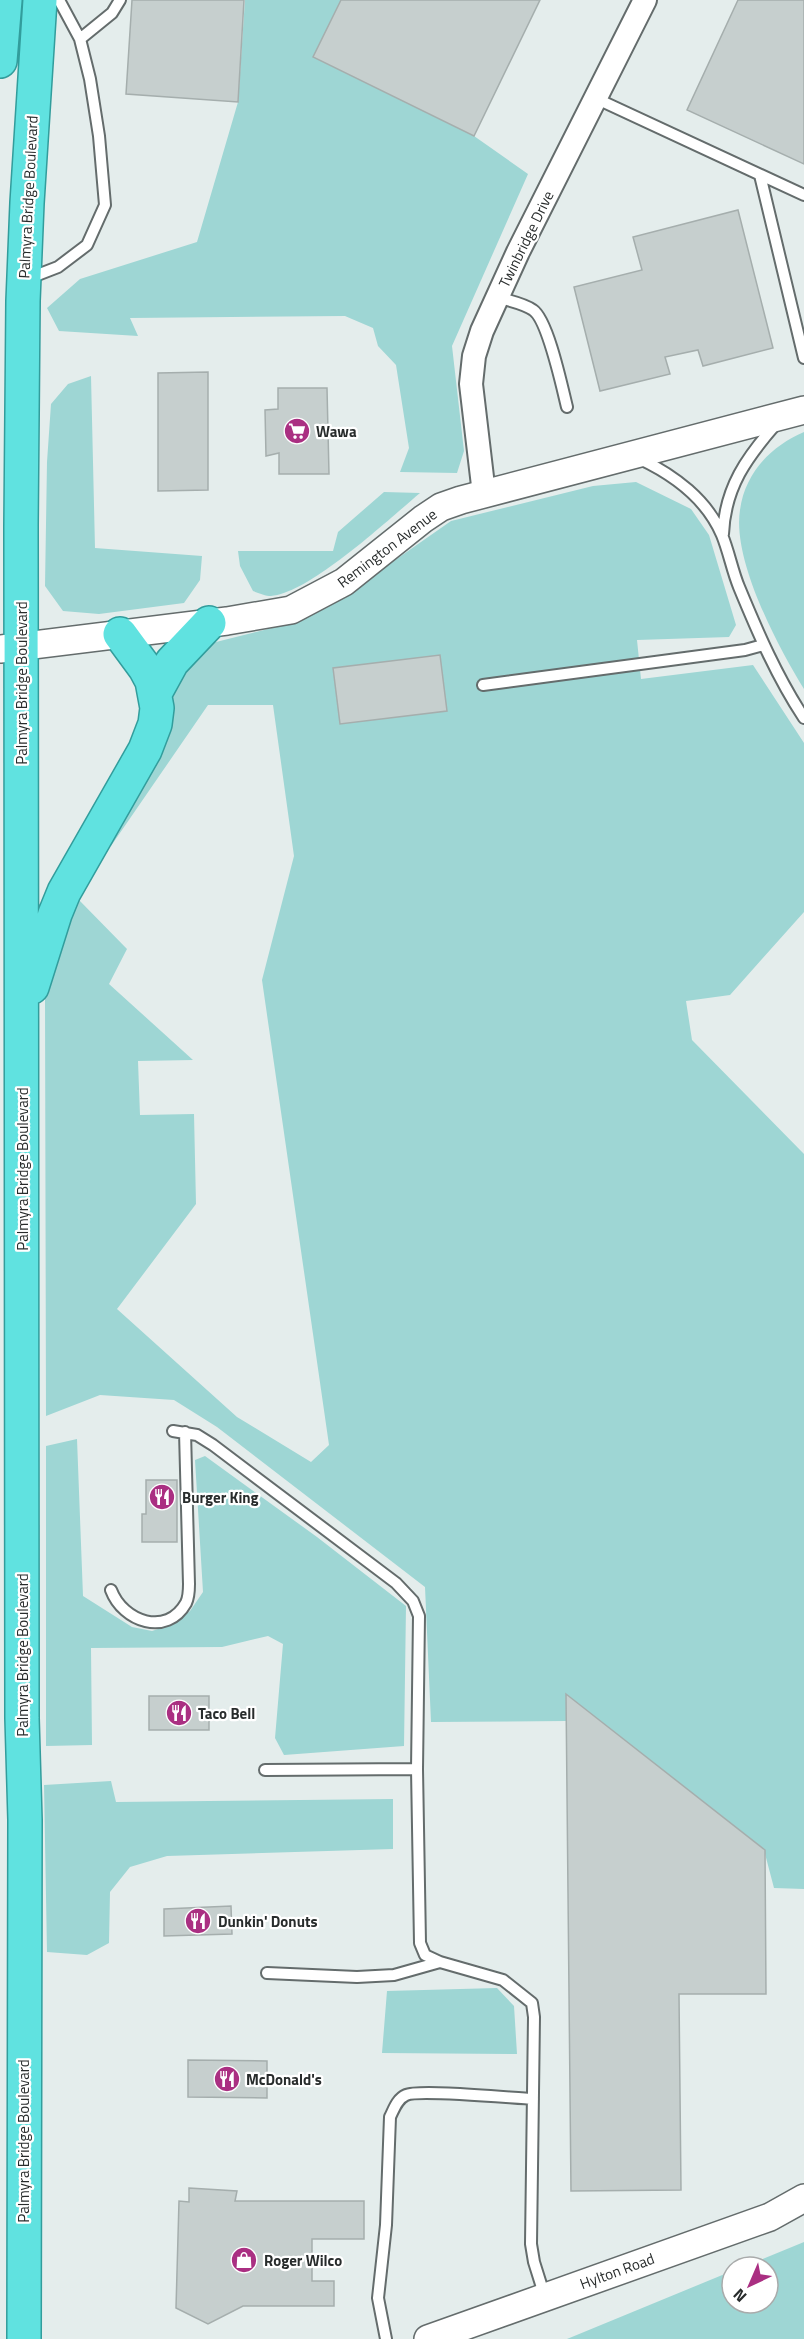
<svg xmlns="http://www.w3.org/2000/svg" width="804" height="2339" font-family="'Titillium Web',sans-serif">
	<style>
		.green { fill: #9ed6d4 }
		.building { fill: #c6cfce; stroke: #a5aead; stroke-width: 1.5 }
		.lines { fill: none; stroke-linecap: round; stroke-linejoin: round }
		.service-casing { stroke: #646c6c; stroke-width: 14 }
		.minor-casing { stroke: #646c6c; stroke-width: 26 }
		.tertiary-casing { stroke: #646c6c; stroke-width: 30 }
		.trunk-casing { stroke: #329d9c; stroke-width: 36 }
		.service { stroke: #fff; stroke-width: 10 }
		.minor { stroke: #fff; stroke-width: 22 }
		.tertiary { stroke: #fff; stroke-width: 27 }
		.trunk { stroke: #60e2e0; stroke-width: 33 }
		.labels { text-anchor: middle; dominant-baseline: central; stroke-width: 4.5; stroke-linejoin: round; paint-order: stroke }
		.street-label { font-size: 15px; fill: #282c2c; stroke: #fff }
		.poi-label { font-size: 15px; font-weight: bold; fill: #282c2c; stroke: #fff; text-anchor: start }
	</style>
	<rect width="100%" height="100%" fill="#e4edec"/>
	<path class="green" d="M245 0H341L314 57 474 136 528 174 452 346 464 451 457 473 400 472 409 448 396 365 378 346 373 328 345 316 130 318 138 336 59 331 47 308 80 279 197 242 238 102Z
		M91 376 95 548 202 556 200 580 184 603 99 614 63 611 45 586 47 462 51 404 68 384Z
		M804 432V689C778 647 732 560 740 510 745 473 771 446 804 432Z
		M636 482 691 509 709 535 736 625 729 637 637 640 641 679 753 665 804 743V912L730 995 686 1001 692 1040 804 1154V1889L774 1888 764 1850 567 1695 566 1721 431 1722 425 1587 217 1427 174 1400 100 1395 46 1416 45 997 54 946 79 900 127 949 109 984 193 1060 138 1061 140 1115 194 1114 196 1204 117 1309 237 1417 311 1462 329 1445 262 980 294 856 273 705H208L111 846 105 843 170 690 184 665 212 643 292 623 328 607 451 521 593 486Z
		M384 492 420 493C389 519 310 593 271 596 266 596 258 593 253 591L240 566 238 551H333L338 532Z
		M77 1439 83 1596 132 1627 152 1631 173 1624 190 1611 203 1592 195 1460 205 1456 317 1537 406 1606 404 1746 284 1755 275 1738 283 1644 268 1636 222 1647 91 1648 92 1745 46 1746V1446Z
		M111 1781 116 1802 393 1799V1849L167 1856 130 1867 110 1892 109 1943 87 1955 47 1952 44 1785Z
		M497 1988 514 2006 517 2054 382 2053 387 1991Z
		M804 2242V2339H567L732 2271V2303H768V2267H743Z"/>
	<path class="building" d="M132 0H244L238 102 126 94Z
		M341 0H540L474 136 313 57Z
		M738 0H804V164L687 110Z
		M738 210 773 348 703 366 698 350 665 357 670 374 600 391 574 287 642 270 633 237Z
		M208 372V490L158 491V373Z
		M278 388H327L329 474H279V453L266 456 265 410 278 409Z
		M440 655 447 711 340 724 333 668Z
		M146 1480H177V1542H142V1514H146Z
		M566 1694 765 1850 766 1994H679L681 2190 571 2191Z
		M149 1696H209V1730H149Z
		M231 1906 232 1934 164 1936V1909Z
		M188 2060 267 2061V2098L188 2097Z
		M189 2188 237 2191 235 2201H364V2239H312V2281H334V2306H243L208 2324 176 2308 179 2201 189 2202Z"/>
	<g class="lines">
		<g class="service-casing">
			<path id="service" d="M80 39 112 13 120 0
				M595 98 804 195
				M760 175 804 358
				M27 279 58 267 87 245 105 205 99 136 90 79 80 39 59 0
				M497 297C509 301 523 303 533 310 548 320 562 387 567 407
				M640 459C674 475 707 500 722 535 729 552 732 570 739 587 758 633 777 677 804 718
				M723 534C725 487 747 457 776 424
				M483 685 745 650 763 645
				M173 1431 197 1435 213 1445 396 1583 413 1601 419 1616 417 1769 420 1943 425 1955 440 1962 503 1980 532 2003 534 2017 531 2244 534 2262 545 2297
				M111 1590C123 1622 167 1637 186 1603 189 1597 189 1590 189 1584L185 1432
				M265 1770 417 1769
				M267 1973 357 1977 394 1975 440 1962
				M386 2339 378 2298 386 2225 390 2117C394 2109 397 2099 406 2095 419 2089 512 2098 533 2099"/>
		</g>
		<g class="minor-casing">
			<path id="minor" d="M484 494 471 384 474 356 482 331 518 252 645 0"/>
		</g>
		<g class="tertiary-casing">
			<path id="tertiary" d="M0 649 227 621 291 610 344 582 423 519 441 507 461 500 804 410
				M428 2339 770 2217 804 2198"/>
		</g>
		<g class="trunk-casing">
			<path id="trunk" d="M0 61 5 0
				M155 693 172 662 209 623
				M32 987 55 914 64 892 145 750 155 724 157 708 152 681 145 668 120 634
				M24 2339 25 1820 22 1718 21 526 23 301 27 203 40 0"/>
		</g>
		<use href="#service" class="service"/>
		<use href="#minor" class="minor"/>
		<use href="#tertiary" class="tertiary"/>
		<use href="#trunk" class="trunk"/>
	</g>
	<defs>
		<g id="supermarket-disc" transform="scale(1.35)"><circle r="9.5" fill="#aa2f82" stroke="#fff"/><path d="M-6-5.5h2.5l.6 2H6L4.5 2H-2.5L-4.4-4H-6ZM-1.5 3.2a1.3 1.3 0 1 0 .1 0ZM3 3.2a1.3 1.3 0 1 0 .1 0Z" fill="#fff"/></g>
		<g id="restaurant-disc" transform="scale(1.35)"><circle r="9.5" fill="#aa2f82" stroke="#fff"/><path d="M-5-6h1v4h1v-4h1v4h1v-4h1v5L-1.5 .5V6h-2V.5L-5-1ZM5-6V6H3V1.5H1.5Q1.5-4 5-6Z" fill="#fff"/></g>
		<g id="shop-disc" transform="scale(1.35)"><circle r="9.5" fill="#aa2f82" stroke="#fff"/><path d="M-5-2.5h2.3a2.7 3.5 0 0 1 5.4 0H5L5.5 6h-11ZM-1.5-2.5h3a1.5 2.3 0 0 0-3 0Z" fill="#fff"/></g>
	</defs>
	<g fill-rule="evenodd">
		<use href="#supermarket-disc" x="297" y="431"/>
		<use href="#restaurant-disc" x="162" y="1497"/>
		<use href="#restaurant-disc" x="179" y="1713"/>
		<use href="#restaurant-disc" x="198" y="1921"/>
		<use href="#restaurant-disc" x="227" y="2079"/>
		<use href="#shop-disc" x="244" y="2260"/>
	</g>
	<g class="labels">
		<g class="street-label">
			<text transform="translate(28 197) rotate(-87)">Palmyra Bridge Boulevard</text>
			<text transform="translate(526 239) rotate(-64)">Twinbridge Drive</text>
			<text transform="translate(387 548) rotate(-37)">Remington Avenue</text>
			<text transform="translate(21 683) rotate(-90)">Palmyra Bridge Boulevard</text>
			<text transform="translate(22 1169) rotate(-90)">Palmyra Bridge Boulevard</text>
			<text transform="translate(22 1655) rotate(-90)">Palmyra Bridge Boulevard</text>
			<text transform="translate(23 2141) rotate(-90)">Palmyra Bridge Boulevard</text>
			<text transform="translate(617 2271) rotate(-20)">Hylton Road</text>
		</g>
		<g class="poi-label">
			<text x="316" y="431">Wawa</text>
			<text x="182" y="1497">Burger King</text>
			<text x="198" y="1713">Taco Bell</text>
			<text x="218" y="1921">Dunkin' Donuts</text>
			<text x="246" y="2079">McDonald's</text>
			<text x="264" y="2260">Roger Wilco</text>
		</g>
	</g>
	<g transform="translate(750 2285) rotate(224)"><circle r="28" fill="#ffffff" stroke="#a9abab" stroke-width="1.5"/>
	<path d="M0-4.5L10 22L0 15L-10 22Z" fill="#aa2f82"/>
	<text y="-9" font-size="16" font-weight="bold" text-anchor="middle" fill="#282c2c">N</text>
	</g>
</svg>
